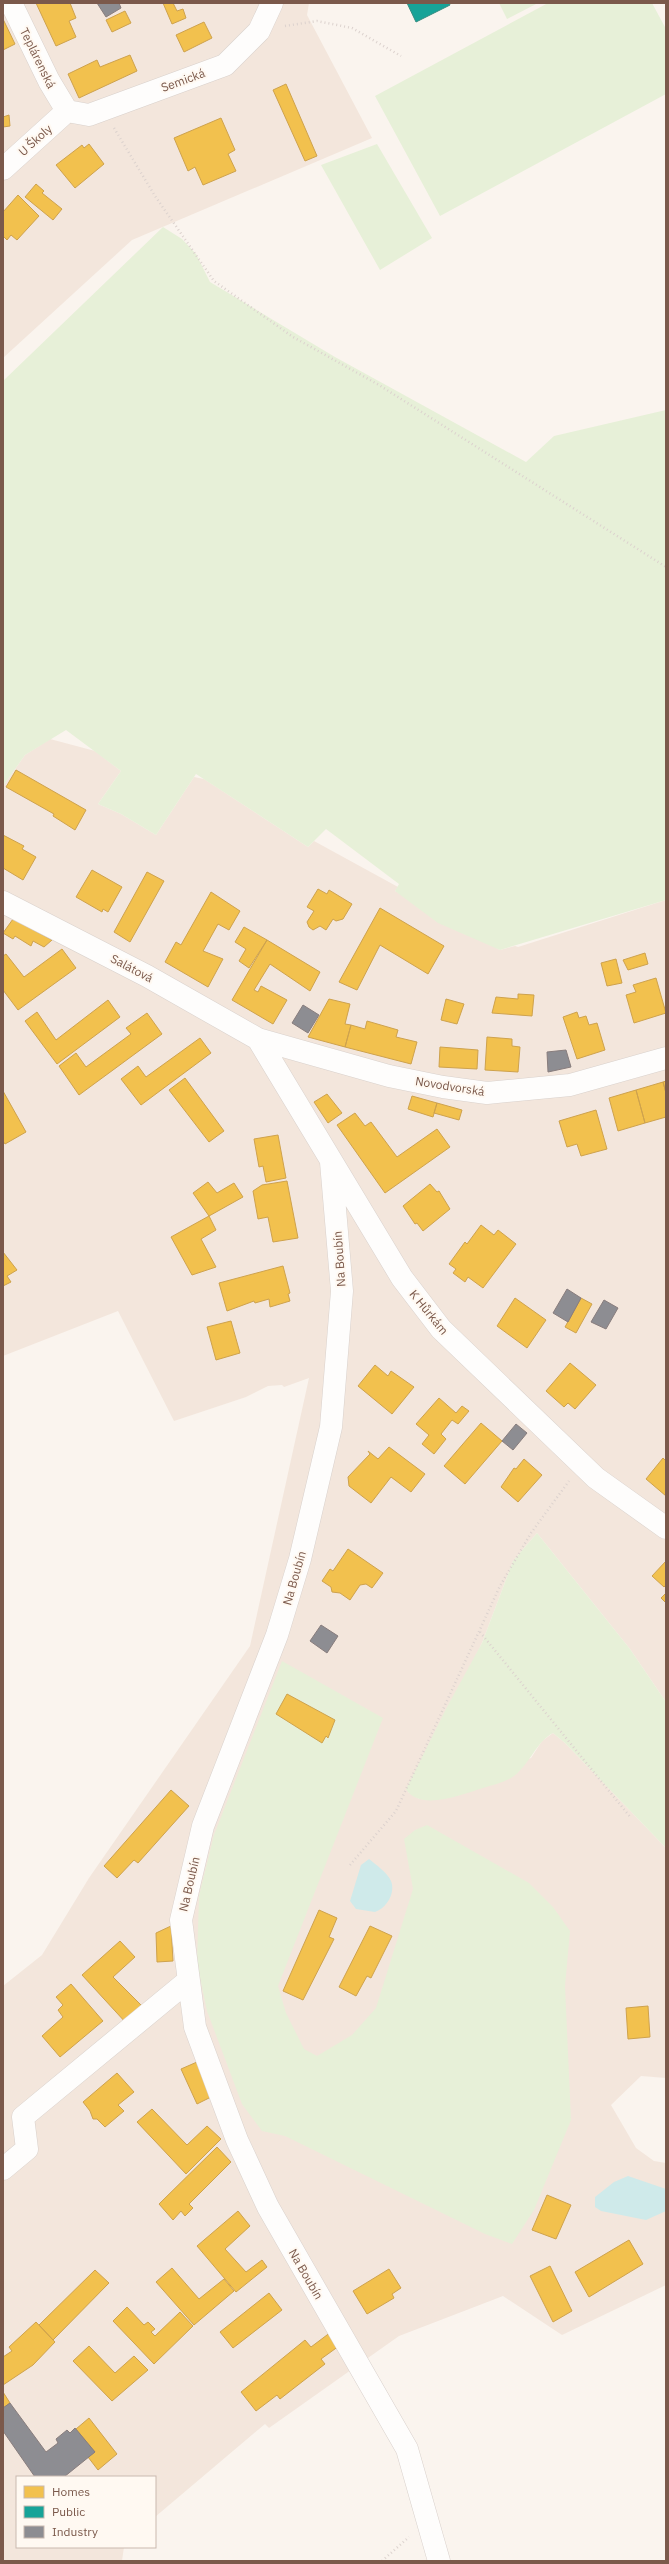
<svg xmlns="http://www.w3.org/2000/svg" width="669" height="2564" font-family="'IBM Plex Sans',sans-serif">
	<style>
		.residential { fill: #f3e6dc }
		.green { fill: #e7f0d8 }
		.water { fill: #cfeaea }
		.homes { fill: #f2c14e; stroke: #cea24d }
		.public { fill: #17a398; stroke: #358d81 }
		.industry { fill: #8d8d92; stroke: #887d7d }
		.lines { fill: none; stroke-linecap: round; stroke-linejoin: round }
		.minor-casing { stroke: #d9d1cc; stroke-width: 23 }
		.path { stroke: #dcd2ce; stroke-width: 2.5; stroke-dasharray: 1 3; stroke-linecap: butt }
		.minor { stroke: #fefdfc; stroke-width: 22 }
		.labels { text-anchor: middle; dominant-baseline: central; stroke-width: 4; stroke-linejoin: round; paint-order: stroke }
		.street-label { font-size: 12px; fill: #7b594b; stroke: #fff9f2 }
	</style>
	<rect width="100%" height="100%" fill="#faf4ee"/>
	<path class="residential" d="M3 3H309L307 15 372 138 132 240 3 358Z
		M50 739 95 751 121 771 98 804 121 814 156 835 194 777 204 779 308 847 314 841 398 887 395 891 500 950 515 946 518 947 666 900V1702L630 1649 537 1533 513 1561 482 1643 408 1792 419 1799 531 1758 542 1741 553 1733 565 1743 666 1848V2078L641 2076 611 2105 636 2148 654 2161 666 2163V2285L562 2335 503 2296 399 2336 269 2428 265 2424 155 2517V2477H17V2547H124L122 2561H3V1986L42 1955 89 1878 250 1646 309 1378 284 1387 282 1385 268 1386 246 1397 174 1421 118 1311 3 1356V786L25 755Z"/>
	<path class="green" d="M499 3H538L507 19Z
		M548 3H652L666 29V94L440 216 375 96Z
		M377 144 432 238 380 270 321 165Z
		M163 227 182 239 196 254 210 282 335 357 526 462 554 436 666 410V900L500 950 438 923 395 891 399 884 326 829 308 847 196 774 156 835 121 814 98 804 121 771 66 730 25 755 3 786V381Z
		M537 1533 630 1649 666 1702V1848L565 1743 553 1733C536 1742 530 1764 514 1776 506 1782 493 1785 483 1788 464 1794 419 1812 406 1789L447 1707 482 1643 513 1561Z
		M282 1661 383 1718 278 1986 286 2013 304 2049 317 2056 352 2035 376 2008 413 1889 404 1839 415 1830 427 1825 529 1883 553 1907 570 1931 565 1986 571 2120 534 2210 512 2244 485 2234 285 2136 262 2131 242 2104 207 2011 197 1963 199 1896 214 1835Z"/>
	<path class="water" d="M369 1859C375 1864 388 1873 391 1881 396 1893 386 1909 375 1912L356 1909 350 1901 361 1865Z
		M628 2176 666 2189V2211L646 2220 601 2211 595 2207V2197L614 2182Z"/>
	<path class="homes" d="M36 3H70L76 18 69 21 76 37 56 46Z
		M163 3H173L177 11 183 9 186 18 172 24Z
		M125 11 131 23 112 32 106 20Z
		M3 19 15 44 3 50Z
		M204 22 212 38 184 52 176 35Z
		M130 55 137 71 79 98 68 74 97 60 100 67Z
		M286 84 317 156 305 161 273 90Z
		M9 115 10 126 3 127V117Z
		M221 118 235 150 228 154 236 171 203 185 195 167 188 171 174 138Z
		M89 144 104 164 75 188 56 165 82 145 84 148Z
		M36 184 44 191 42 193 62 209 53 220 25 197Z
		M18 195 39 216 17 240 11 235 7 240 3 236V212Z
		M16 770 86 810 75 830 53 816 54 814 6 787Z
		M3 835 24 846 22 849 36 857 23 880 3 868Z
		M92 870 122 887 108 912 103 909 102 912 76 897Z
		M147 872 164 881 130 942 114 932Z
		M318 889 327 894 329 890 352 904 343 919 336 921 333 919 326 930 320 926 313 930 309 927 307 922 314 911 307 907Z
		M211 892 240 911 229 930 218 924 203 951 223 959 208 987 165 962 176 942 181 945Z
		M380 908 444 946 428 974 380 945 357 990 339 982Z
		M13 919 52 940 44 947 33 941 31 946 15 936 13 939 3 933Z
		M244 927 267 940 249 968 239 961 246 949 235 942Z
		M267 940 320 972 310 991 270 964 254 990 258 992 261 986 287 1000 273 1024 232 1000Z
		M62 949 76 968 18 1010 3 990V956L6 954 24 977Z
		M645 953 648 964 628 970 623 960Z
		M616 959 622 983 607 986 601 963Z
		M656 978 666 1013 634 1023 626 995 636 992 633 985Z
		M518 994 534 995 532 1016 492 1013 496 997 518 999Z
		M329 999 350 1004 345 1024 351 1025 345 1047 308 1037Z
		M446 999 464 1004 457 1024 441 1020Z
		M108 1000 120 1017 57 1064 25 1021 37 1012 56 1040Z
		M577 1012 579 1018 586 1016 589 1025 597 1023 605 1050 577 1059 563 1017Z
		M147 1013 162 1034 79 1095 59 1066 76 1053 86 1067 131 1034 126 1028Z
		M367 1021 398 1030 396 1037 417 1042 411 1064 345 1047 351 1025 365 1029Z
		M487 1037 512 1039V1046L520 1047 518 1072 485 1070Z
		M200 1038 211 1053 141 1105 121 1079 138 1066 146 1077Z
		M440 1047 478 1050 477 1069 439 1067Z
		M185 1078 224 1131 209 1142 169 1090Z
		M666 1081V1093L663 1082Z
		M663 1082 666 1093V1117L645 1123 636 1090Z
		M636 1090 645 1123 618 1131 609 1098Z
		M3 1091 26 1132 5 1144 3 1141Z
		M327 1094 342 1113 328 1123 314 1102Z
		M412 1096 437 1103 433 1117 408 1109Z
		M437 1103 462 1110 459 1120 434 1113Z
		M596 1110 607 1149 581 1156 577 1144 567 1147 559 1121Z
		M355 1113 365 1126 371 1122 397 1157 437 1129 450 1147 385 1193 337 1125Z
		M278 1135 286 1178 266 1182 263 1166 259 1167 254 1139Z
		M287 1181 298 1238 273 1242 268 1217 258 1219 253 1191 262 1185Z
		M208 1182 217 1193 234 1183 243 1197 209 1216 193 1193Z
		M430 1184 437 1192 439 1191 450 1209 423 1231 417 1223 415 1224 403 1206Z
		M209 1216 216 1230 201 1239 216 1267 192 1275 171 1237Z
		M481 1225 494 1235 498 1230 516 1244 483 1288 468 1277 465 1282 453 1273 456 1269 449 1264 465 1242 467 1244Z
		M3 1252 17 1270 7 1276 11 1282 3 1286Z
		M283 1266 290 1293 288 1294 290 1301 270 1307 269 1299 255 1303 254 1301 227 1311 219 1283Z
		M515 1298 546 1320 527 1348 497 1326Z
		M581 1298 592 1304 576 1333 565 1327Z
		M231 1321 240 1353 216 1360 207 1327Z
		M570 1363 596 1385 575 1409 568 1403 564 1407 546 1391Z
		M375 1365 388 1376 391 1371 414 1387 392 1414 358 1386Z
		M439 1398 456 1413 462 1406 469 1411 458 1424 452 1420 441 1434 446 1439 434 1454 422 1444 429 1435 416 1424Z
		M481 1423 502 1441 465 1484 444 1466Z
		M389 1447 425 1474 411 1492 391 1477 371 1503 349 1486 348 1477 370 1454 368 1451 378 1459Z
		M663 1458 666 1461V1496L646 1479Z
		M524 1459 542 1475 518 1502 501 1487 514 1468 516 1469Z
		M348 1549 383 1573 372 1588 366 1584 360 1585 350 1600 340 1593 332 1592 331 1587 322 1581 330 1569 333 1571Z
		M666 1561V1585L664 1587 652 1576Z
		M666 1593V1603L661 1598Z
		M287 1694 335 1720 328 1738 326 1736 322 1743 276 1714Z
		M171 1790 189 1806 138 1863 134 1860 117 1878 104 1866Z
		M319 1910 337 1918 329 1937 334 1939 303 2000 283 1991Z
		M171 1926 173 1961 157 1962 156 1933Z
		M370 1926 392 1936 371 1978 367 1976 356 1996 339 1987Z
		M120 1941 135 1957 113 1977 144 2008 127 2024 82 1975Z
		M71 1984 103 2021 60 2057 42 2036 63 2017 58 2010 63 2005 56 1997Z
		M648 2006 650 2037 628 2039 626 2008Z
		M197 2062 213 2096 197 2104 181 2069Z
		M117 2073 134 2092 118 2105 124 2111 105 2127 97 2119H93L90 2111 83 2102Z
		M152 2109 187 2145 207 2126 221 2139 186 2174 137 2122Z
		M217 2147 231 2162 189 2204 193 2208 185 2216 181 2211 173 2220 159 2204Z
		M547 2195 571 2205 556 2239 532 2230Z
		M238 2211 250 2226 225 2249 246 2272 262 2260 267 2267 236 2292 197 2246Z
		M629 2240 643 2264 589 2297 575 2272Z
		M550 2266 572 2311 553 2322 530 2276Z
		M172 2268 199 2299 224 2279 234 2291 194 2325 156 2282Z
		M389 2269 401 2288 392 2294 394 2298 367 2314 353 2291Z
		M95 2270 109 2283 53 2340 39 2325Z
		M269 2293 282 2310 233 2348 220 2332Z
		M127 2307 144 2325 148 2322 155 2329 151 2332 155 2336 180 2312 193 2326 154 2364 113 2321Z
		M36 2322 55 2342 33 2365 3 2385V2357L12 2351 9 2347Z
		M331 2332 339 2346 321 2359 325 2364 280 2399 277 2395 256 2411 241 2392 305 2340 311 2347Z
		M89 2346 115 2373 134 2356 148 2370 112 2401 73 2361Z
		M3 2392 10 2403 3 2408Z
		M89 2418 117 2454 98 2470 88 2457 95 2452 76 2429Z"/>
	<path class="public" d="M407 3H449L450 5 416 22Z"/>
	<path class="industry" d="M97 3H119L121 8 106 17Z
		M303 1005 319 1015 308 1033 292 1023Z
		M566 1050 571 1067 548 1072 547 1052Z
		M567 1289 581 1298 568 1322 553 1313Z
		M604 1300 618 1308 606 1329 591 1322Z
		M516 1424 527 1433 513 1450 502 1441Z
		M321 1625 338 1636 327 1653 310 1641Z
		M10 2403 46 2452 58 2443 56 2439 67 2430 70 2433 75 2428 95 2452 64 2477H35L3 2431V2408Z"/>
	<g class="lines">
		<g class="minor-casing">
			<path id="minor" d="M11 3 49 81 67 111
				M67 111 89 115 225 65 259 31 272 3
				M3 169 67 111
				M3 902 147 976 258 1039 389 1076 443 1087 487 1093 570 1085 666 1058
				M258 1039 402 1278 441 1329 596 1478 666 1528
				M331 1162 342 1291 331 1427 300 1559 277 1635 203 1826 181 1920 195 2027 237 2140 268 2207 407 2449 439 2561
				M3 2169 27 2149 23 2117 189 1980"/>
		</g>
		<path class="path" d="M285 26 317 21 352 28 401 56
			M114 128 155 196 214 281 293 337 379 385 666 567
			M480 1632 631 1818
			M350 1865 396 1811 500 1586 531 1533 569 1481
			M382 2561 409 2537"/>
		<use href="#minor" class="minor"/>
	</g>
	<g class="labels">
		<g class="street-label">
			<text transform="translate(38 58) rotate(64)">Teplárenská</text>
			<text transform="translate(183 80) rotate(-20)">Semická</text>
			<text transform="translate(35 140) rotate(-42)">U Školy</text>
			<text transform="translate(132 968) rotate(28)">Salátová</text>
			<text transform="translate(450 1086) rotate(9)">Novodvorská</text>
			<text transform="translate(339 1259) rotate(-94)">Na Boubín</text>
			<text transform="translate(429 1312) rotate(51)">K Hůrkám</text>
			<text transform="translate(294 1578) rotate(-74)">Na Boubín</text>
			<text transform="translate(189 1884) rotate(-77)">Na Boubín</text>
			<text transform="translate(306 2274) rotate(60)">Na Boubín</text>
		</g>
	</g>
	<rect width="669" height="2564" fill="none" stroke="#7b594b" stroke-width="8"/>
	<rect x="16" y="2476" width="140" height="72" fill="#fff9f2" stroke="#cab9af"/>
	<rect x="24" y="2486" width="20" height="12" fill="#f2c14e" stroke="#cab9af"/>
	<text x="52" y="2496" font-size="12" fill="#7b594b">Homes</text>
	<rect x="24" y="2506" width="20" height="12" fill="#17a398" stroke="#cab9af"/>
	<text x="52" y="2516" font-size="12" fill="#7b594b">Public</text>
	<rect x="24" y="2526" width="20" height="12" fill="#8d8d92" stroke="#cab9af"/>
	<text x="52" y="2536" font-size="12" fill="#7b594b">Industry</text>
</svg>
